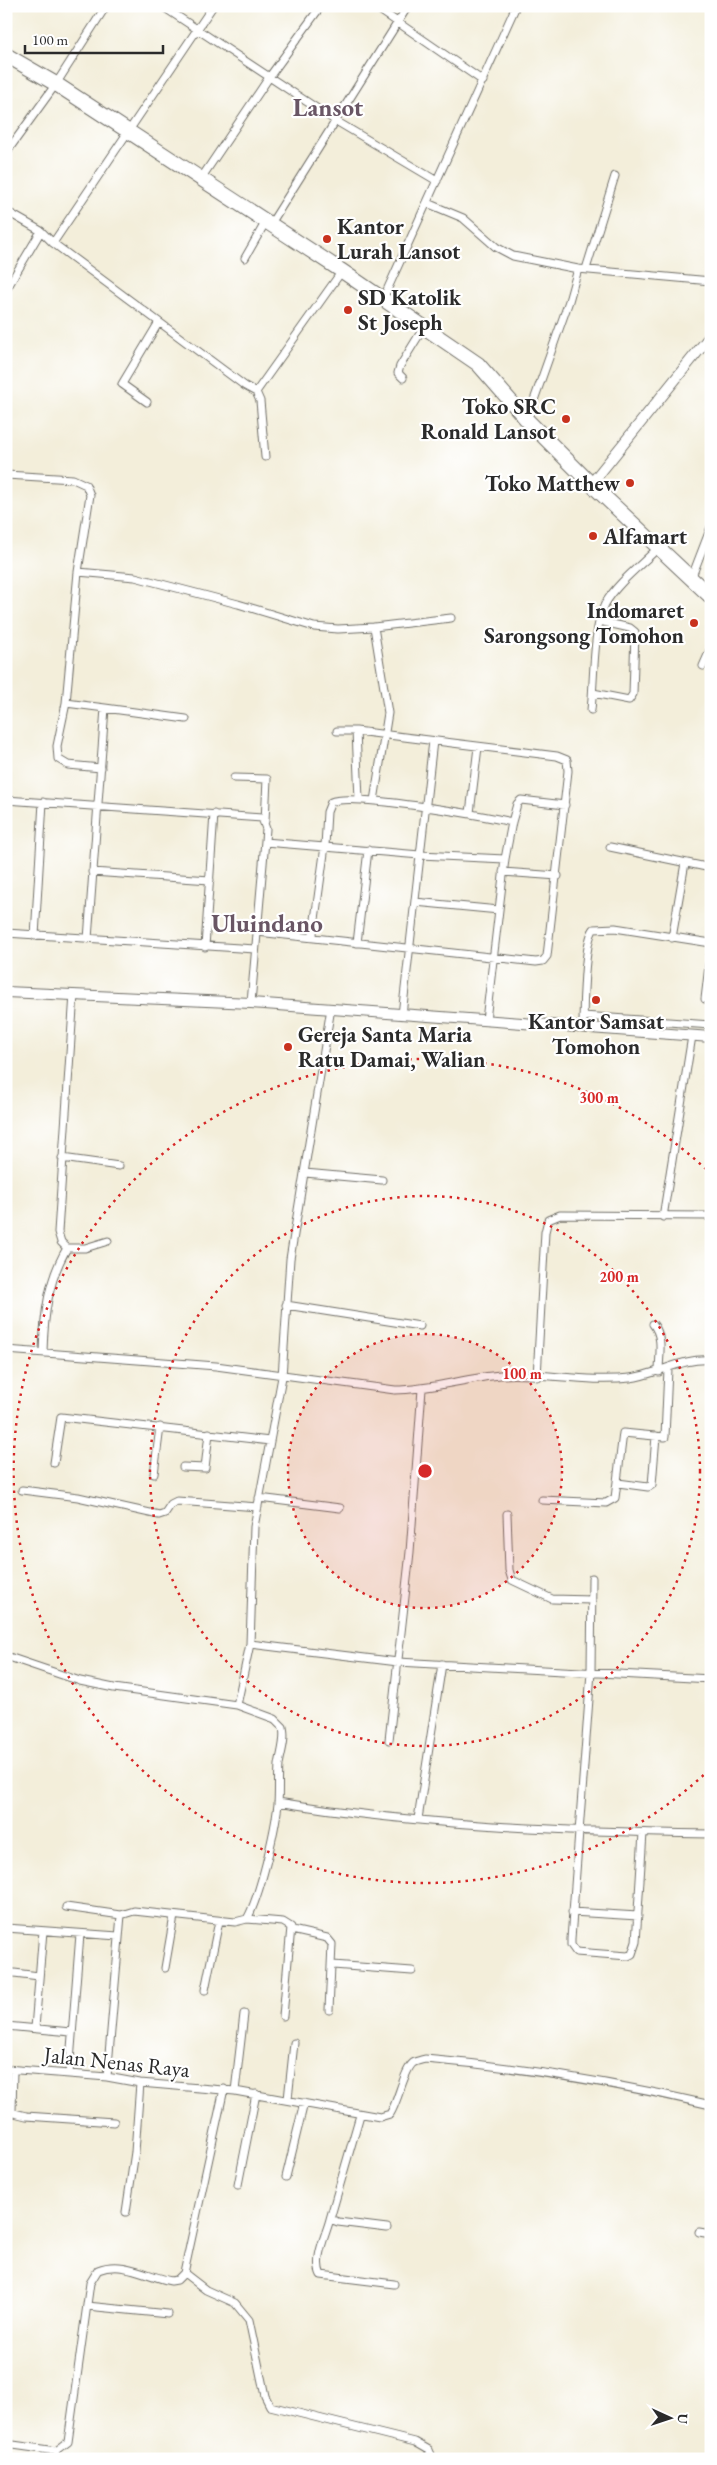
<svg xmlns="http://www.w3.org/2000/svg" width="717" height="2465" font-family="'EB Garamond',serif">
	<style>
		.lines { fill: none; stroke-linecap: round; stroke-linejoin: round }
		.street-casing { stroke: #716f68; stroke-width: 9 }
		.secondary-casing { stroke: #716f68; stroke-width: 12 }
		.highway-casing { stroke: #716f68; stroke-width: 16 }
		.street { stroke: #fff; stroke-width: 7 }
		.secondary { stroke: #fff; stroke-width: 10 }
		.highway { stroke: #fff; stroke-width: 14 }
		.ring { fill: none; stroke: #d62828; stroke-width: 2.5; stroke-dasharray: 2.5 5 }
		.poi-dot { fill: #c8321e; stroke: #fff; stroke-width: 2 }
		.labels { text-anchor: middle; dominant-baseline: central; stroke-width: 4.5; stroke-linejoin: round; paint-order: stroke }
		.poi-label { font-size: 22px; font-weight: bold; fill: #2b2b2b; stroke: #fff; text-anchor: start }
		.street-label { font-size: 22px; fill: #2b2b2b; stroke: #fff }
		.quarter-label { font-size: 25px; font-weight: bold; fill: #695665; stroke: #fff }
		.centre { fill: #d62828; stroke: #fff; stroke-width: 2.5 }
		.ring-label { font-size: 15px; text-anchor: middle; font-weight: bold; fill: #d62828; stroke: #fff; stroke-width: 4.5; stroke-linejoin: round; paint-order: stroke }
	</style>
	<rect width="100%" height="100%" fill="#fff"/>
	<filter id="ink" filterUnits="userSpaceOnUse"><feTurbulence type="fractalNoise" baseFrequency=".02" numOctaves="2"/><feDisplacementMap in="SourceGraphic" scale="10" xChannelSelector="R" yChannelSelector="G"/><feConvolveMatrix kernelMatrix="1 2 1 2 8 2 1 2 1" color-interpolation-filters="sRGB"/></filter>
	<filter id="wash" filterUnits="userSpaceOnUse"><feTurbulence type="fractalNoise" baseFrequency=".0096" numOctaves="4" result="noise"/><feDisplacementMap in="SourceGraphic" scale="20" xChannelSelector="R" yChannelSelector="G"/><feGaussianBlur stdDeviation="1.12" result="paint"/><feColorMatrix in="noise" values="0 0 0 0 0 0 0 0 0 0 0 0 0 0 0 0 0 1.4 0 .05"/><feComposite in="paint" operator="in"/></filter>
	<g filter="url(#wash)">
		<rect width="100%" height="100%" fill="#f3eeda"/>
	</g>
	<g filter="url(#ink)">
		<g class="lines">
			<g class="street-casing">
				<path id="street" d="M162 6 336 121 437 181
					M374 6 483 81
					M6 153 56 84 106 6
					M200 180 270 76 321 6
					M427 203 463 218 496 247 513 256 578 269
					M6 211 41 231 53 243 245 386 256 392 342 271
					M270 225 408 6
					M53 243 213 6
					M245 258 265 223
					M586 269 615 176
					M6 290 41 231
					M383 299 516 6
					M403 378 398 373 400 366 424 327
					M256 392 260 401 265 457
					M147 402 122 384 159 322
					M527 420 569 301 578 269 711 281
					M6 475 73 479 86 485 90 495 78 572 66 703 105 708 88 939
					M78 572 135 577 238 604 314 627 338 629 374 627 451 618
					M691 579 711 527
					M703 666 711 648
					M593 693 629 700 633 694 635 632 630 628 599 621
					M66 703 57 746 58 759 68 765 101 768
					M105 708 186 719
					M591 710C594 684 593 626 605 604 617 583 641 565 658 548
					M337 731H356
					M234 778 267 779 265 821
					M359 799 356 731 557 756 567 760 568 771 547 956 543 961 536 962 314 938 313 934 325 846 327 812 331 802C350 792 485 816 512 822L517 804 521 800 565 805
					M6 800 262 818 266 829 251 1003
					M374 801 388 713 374 627
					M470 813 478 747
					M265 842 420 855 505 859 486 1020
					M610 847 711 868
					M505 859 512 822
					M92 872 210 880
					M503 872 558 876
					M415 902 499 910
					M257 932 314 938
					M6 933 255 949
					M35 936 43 802
					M672 938 685 863
					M357 943 368 850
					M205 947 214 814
					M74 994 58 1232 61 1242 67 1248H85L108 1241
					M705 999 711 949
					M402 1015 433 741
					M583 1016 711 1025
					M583 1028C583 1010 584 940 594 929L615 928 711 943
					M62 1158 119 1166
					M305 1173 382 1180
					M663 1217 692 1036
					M286 1305 420 1326
					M653 1324C664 1337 659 1356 659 1372
					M6 1350 216 1366 395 1390C431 1390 465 1378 500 1375 543 1372 586 1383 630 1378 656 1375 684 1357 711 1360
					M43 1352C44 1315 48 1280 67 1248
					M537 1377 545 1232 548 1220 560 1215 711 1216
					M54 1463 61 1417 270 1441
					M183 1467 205 1468 209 1433
					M154 1474 160 1427
					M618 1483 648 1487 652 1485 656 1436
					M22 1490 78 1497 159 1515 165 1513 171 1504 177 1501 258 1507
					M259 1498 340 1508
					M542 1500 606 1503 615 1498 623 1433 665 1437 668 1369
					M507 1514 509 1570 512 1580 552 1599 592 1600
					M592 1578 591 1672 571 1939V1945L576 1952 628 1956 632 1954 636 1942 643 1833
					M250 1644 398 1662 711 1679
					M6 1656 80 1681 114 1688 237 1705
					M389 1740 410 1552 422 1389
					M278 1802C421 1826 566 1831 711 1834
					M418 1819 442 1664
					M66 1907 121 1915
					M572 1912 638 1916
					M247 1919 283 1922 291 1927 283 2016
					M6 1928 118 1936
					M292 1930 327 1938 332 1944 329 2010
					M333 1965 412 1971
					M165 1968 174 1916
					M6 1972 39 1976
					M205 1990 219 1921
					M6 2026 71 2032
					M35 2028 43 1931
					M6 2069 107 2077 140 2083 235 2091 380 2117 390 2114C398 2102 404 2070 413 2063 416 2061 422 2060 425 2059 521 2067 617 2083 711 2105
					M69 2074 80 1934
					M107 2077 121 1915 134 1911 235 1922 247 1919C260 1896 275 1831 278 1804 279 1791 278 1778 279 1765 281 1752 286 1740 283 1727L275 1719 237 1705 250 1644 254 1527 282 1377 290 1259 331 1008
					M235 2091 244 2014
					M288 2099 294 2043
					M6 2111 26 2116 114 2122
					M12 2111 13 2070
					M360 2115 330 2219 338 2222 387 2228
					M286 2177 304 2103
					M238 2185 256 2094
					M126 2212 135 2152 140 2083
					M330 2219C326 2235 313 2259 321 2275L394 2284
					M699 2232 711 2234
					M184 2273 206 2290 235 2303 249 2320 265 2396 270 2406 415 2442 429 2450 433 2459
					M87 2306 168 2314
					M6 2444 56 2451 68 2442 90 2283 98 2270C123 2260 146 2276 171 2281L177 2280 184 2273 224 2089"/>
			</g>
			<g class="secondary-casing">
				<path id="secondary" d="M591 484 711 335
					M6 992 251 1003 711 1037"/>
			</g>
			<g class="highway-casing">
				<path id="highway" d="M6 55 56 84 342 271 478 364 527 420 591 484 711 597"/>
			</g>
			<use href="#street" class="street"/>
			<use href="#secondary" class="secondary"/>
			<use href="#highway" class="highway"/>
		</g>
	</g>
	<circle cx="425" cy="1471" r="137" fill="#d62828" fill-opacity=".12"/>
	<g class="ring">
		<circle cx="425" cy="1471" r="137"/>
		<circle cx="425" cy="1471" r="275"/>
		<path d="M709 1770A412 412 0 1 1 709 1172"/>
	</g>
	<g class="poi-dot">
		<circle cx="327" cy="239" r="5"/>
		<circle cx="348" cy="310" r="5"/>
		<circle cx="566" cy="419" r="5"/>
		<circle cx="630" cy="483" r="5"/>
		<circle cx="593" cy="536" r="5"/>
		<circle cx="694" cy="623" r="5"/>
		<circle cx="596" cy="1000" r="5"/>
		<circle cx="288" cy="1047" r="5"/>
	</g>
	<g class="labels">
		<g class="poi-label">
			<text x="337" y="226">Kantor<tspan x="337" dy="25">Lurah Lansot</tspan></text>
			<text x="358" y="297">SD Katolik<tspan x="358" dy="25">St Joseph</tspan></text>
			<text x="556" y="406" text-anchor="end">Toko SRC<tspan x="556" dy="25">Ronald Lansot</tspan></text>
			<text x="620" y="483" text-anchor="end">Toko Matthew</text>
			<text x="603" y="536">Alfamart</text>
			<text x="684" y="610" text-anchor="end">Indomaret<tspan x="684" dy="25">Sarongsong Tomohon</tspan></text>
			<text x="596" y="1021" text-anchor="middle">Kantor Samsat<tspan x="596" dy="25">Tomohon</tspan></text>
			<text x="298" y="1034">Gereja Santa Maria<tspan x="298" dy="25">Ratu Damai, Walian</tspan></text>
		</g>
		<g class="street-label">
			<text transform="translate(117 2062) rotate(6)">Jalan Nenas Raya</text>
		</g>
		<g class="quarter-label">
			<text x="328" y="107">Lansot</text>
			<text x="267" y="923">Uluindano</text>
		</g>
	</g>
	<circle cx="425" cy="1471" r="8" class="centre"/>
	<g class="ring-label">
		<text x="599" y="1103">300 m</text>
		<text x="619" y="1282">200 m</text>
		<text x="522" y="1379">100 m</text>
	</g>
	<rect width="717" height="2465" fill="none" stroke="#fff" stroke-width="25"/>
	<g transform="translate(670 2418) rotate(93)" stroke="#ffffff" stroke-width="4" paint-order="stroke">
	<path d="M0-4L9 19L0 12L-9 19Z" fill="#2b2b2b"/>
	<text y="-8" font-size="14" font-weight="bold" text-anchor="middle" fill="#2b2b2b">U</text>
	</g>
	<path d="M25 45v8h138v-8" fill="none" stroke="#2b2b2b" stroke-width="2.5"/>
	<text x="32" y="45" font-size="15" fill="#2b2b2b" stroke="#ffffff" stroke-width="4" paint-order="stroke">100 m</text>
</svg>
